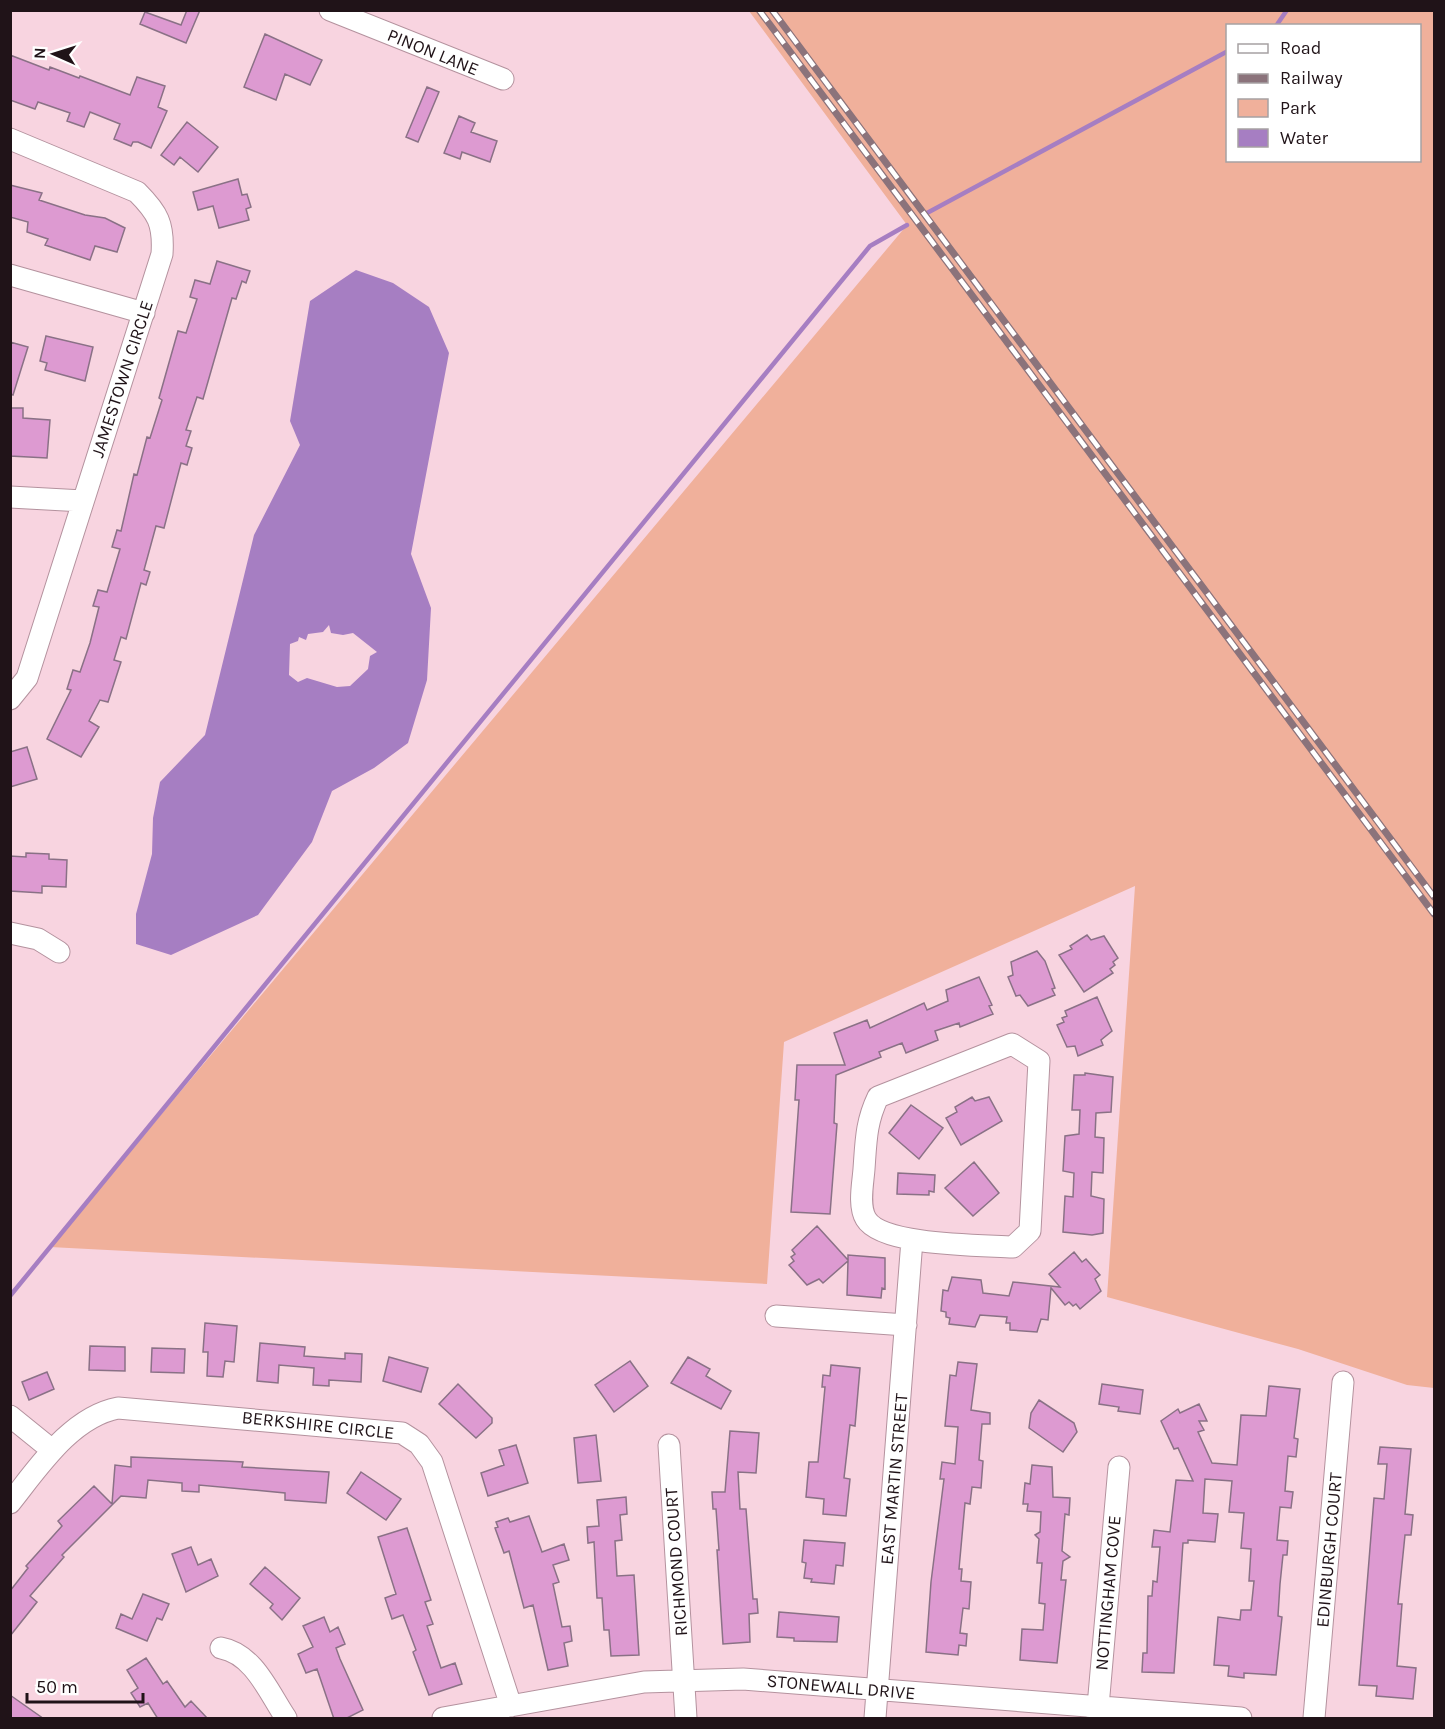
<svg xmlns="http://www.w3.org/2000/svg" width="1445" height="1729" font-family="Karla,sans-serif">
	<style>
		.green { fill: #f0b09b; fill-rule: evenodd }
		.water { fill: #a67ec2; fill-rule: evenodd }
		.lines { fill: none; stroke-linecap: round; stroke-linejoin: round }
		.stream { stroke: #a67ec2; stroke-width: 4.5 }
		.building { fill: #dd9ad1; stroke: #8a7186; stroke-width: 1.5 }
		.minor-casing { stroke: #b4929e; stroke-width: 23 }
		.minor { stroke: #fff; stroke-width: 21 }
		.rail-casing { stroke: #8b737b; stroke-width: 7 }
		.rail { stroke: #fff; stroke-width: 4.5; stroke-dasharray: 14; stroke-linecap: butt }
		.labels { text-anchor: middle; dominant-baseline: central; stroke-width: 4.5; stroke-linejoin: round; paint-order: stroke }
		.street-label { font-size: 18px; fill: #201318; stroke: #fff }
	</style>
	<rect width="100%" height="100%" fill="#f8d4e0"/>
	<path class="green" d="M749 11H1434V1388L1407 1385 1298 1349 1107 1297 1135 886 784 1042 767 1284 50 1247 907 225ZM1228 26H1420V160H1228Z"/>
	<path class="water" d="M356 270 393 283 429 307 449 353 411 554 431 608 427 680 408 743 374 768 332 791 312 842 258 915 171 955 136 944V914L152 854 153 818 160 782 205 735 254 535 300 445 290 421 310 301ZM329 625 331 633 343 635 353 633 377 652 370 656 368 669 350 686 337 687 307 678 298 682 289 675 290 644 298 641 299 637 306 640 308 634 323 632Z"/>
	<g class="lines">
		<path class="stream" d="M1276 26 1287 10
			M927 213 1228 51
			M10 1296 870 246 907 225"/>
	</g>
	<path class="building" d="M187 10H200L186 43 140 24 145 12 181 25Z
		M265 34 322 60 310 85 285 74 276 100 244 87Z
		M10 55 49 70 50 67 79 78 80 76 130 95 137 77 165 86 158 107 167 111 151 148 138 142H133L131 146 114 139 120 124 90 112 84 127 67 121 70 113 38 102 35 109 10 100Z
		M427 87 439 92 418 142 406 137Z
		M459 116 475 123 471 132 497 141 490 162 462 152 460 159 444 153Z
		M187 122 218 147 198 172 180 157 174 165 161 155Z
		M238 179 242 195 247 194 251 207 246 209 249 220 219 228 213 206 198 210 193 192Z
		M10 185 42 193 39 200 85 215 105 218 125 228 117 252 95 246 90 260 45 245 48 239 27 232 28 222 10 217Z
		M217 261 250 271 246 283 242 281 236 299 232 298 203 399 197 397 186 430 191 431 186 446 192 448 187 465 181 463 164 528 156 526 144 570 150 572 146 585 141 583 126 639 121 637 114 660 121 662 108 702 100 700 89 721 99 727 81 757 47 739 71 690 67 689 73 670 80 672 90 643 99 607 93 606 98 590 107 592 120 549 112 547 117 530 121 531 134 474 137 475 147 437 150 438 162 400 159 398 178 331 186 333 197 299 190 297 195 280 210 284Z
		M46 336 93 347 85 381 45 370 47 363 40 361Z
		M10 342 28 347 13 395 10 394Z
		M11 408H23V418L50 420 47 458 10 456Z
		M27 747 37 779 10 787V752Z
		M26 853 49 854V859L67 860 66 887 42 886V893L10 891V856L26 857Z
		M1087 935 1091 940 1104 936 1118 958 1113 962 1115 965 1110 969 1113 973 1084 992 1059 955 1072 949 1070 946Z
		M1037 951 1045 961 1055 988 1052 989 1055 995 1028 1006 1020 995 1016 996 1008 977 1013 975 1011 962Z
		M979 977 992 1005 989 1006 993 1014 960 1027 959 1023 935 1031 938 1040 906 1053 902 1043 879 1052 881 1057 836 1075 834 1123 837 1124 830 1214 791 1212 799 1100H795L797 1065H845L834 1033 867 1020 870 1028 924 1003 927 1010 948 1001 946 990Z
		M1097 997 1112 1031 1101 1040 1103 1045 1078 1056 1075 1046 1067 1047 1057 1025 1064 1022 1062 1018 1067 1016 1065 1011Z
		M1085 1073 1113 1077 1111 1112 1096 1113 1095 1137 1104 1138 1103 1173 1092 1172 1091 1196 1104 1199 1103 1233 1092 1235 1063 1232 1065 1196 1073 1197 1074 1173 1063 1171 1065 1136 1079 1134 1080 1110H1072L1074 1075H1085Z
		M972 1097 975 1101 989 1097 1002 1121 961 1145 946 1118 957 1112 955 1107Z
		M911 1105 943 1128 919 1159 889 1133Z
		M974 1162 999 1193 973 1216 945 1188Z
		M898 1173 935 1175 934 1192 929 1191V1195L897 1194Z
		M817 1226 848 1260V1255L885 1258V1289L882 1288 881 1298 847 1295 848 1261 823 1283 819 1279 807 1285 789 1265 794 1261 791 1257 795 1254 792 1250Z
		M1074 1252 1082 1262 1086 1259 1100 1275 1095 1279 1101 1291 1080 1309 1076 1304 1073 1306 1069 1302 1065 1305 1051 1288 1048 1320 1041 1319 1037 1332 1010 1330V1323H1006L1007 1317 980 1315 975 1327 949 1324 950 1318 946 1317V1312L941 1311 943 1290 948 1291 952 1277 981 1280 983 1293 1009 1296 1013 1282 1060 1287 1049 1274Z
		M205 1323 237 1326 234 1362 225 1361 223 1377 207 1376 208 1352H203Z
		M260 1343 305 1347 304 1356 345 1359V1353L362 1354 361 1382 329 1380V1386L313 1385 314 1368 279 1365 278 1383 257 1381Z
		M90 1346 125 1347V1371L89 1370Z
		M152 1348 185 1349 184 1373 151 1372Z
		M389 1357 428 1368 421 1392 383 1381Z
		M688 1357 710 1369 706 1376 731 1391 721 1409 671 1383Z
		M630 1361 648 1386 614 1412 595 1385Z
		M958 1362 977 1364 971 1410 990 1413V1424H982L979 1460 983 1461 981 1488 972 1487 970 1504 965 1503 959 1569H962L961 1581 971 1582 969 1609 963 1608 960 1633 967 1634 966 1646 959 1645 958 1655 926 1652 931 1582 944 1479H940L942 1462 955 1464 958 1427 945 1426 950 1375 956 1376Z
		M831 1365 860 1368 855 1426 850 1425 844 1478 850 1479 846 1516 823 1514 824 1499 806 1497 809 1462H818L825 1387H822L823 1375 830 1376Z
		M47 1372 54 1389 29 1400 22 1382Z
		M458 1384 492 1418V1423L476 1438 439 1404Z
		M1102 1384 1143 1390 1140 1414 1118 1411 1119 1407 1099 1404Z
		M1269 1386 1300 1389 1294 1438 1298 1439 1296 1457 1288 1456 1285 1491 1293 1492 1291 1508 1280 1507 1277 1540 1288 1541 1287 1555H1283L1280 1584 1278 1616 1282 1617 1276 1675 1244 1673V1678L1228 1676 1229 1666 1214 1665 1218 1617 1240 1620 1241 1610H1251L1254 1581H1249L1251 1549 1241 1548 1244 1513 1229 1512 1232 1481 1205 1479 1203 1513 1218 1514 1215 1542 1188 1540V1543H1183L1174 1673 1142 1672 1143 1653H1147L1148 1596H1152L1153 1581 1157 1582 1160 1547H1152L1154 1530 1170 1532 1176 1480 1193 1481 1178 1448 1174 1449 1161 1421 1178 1409 1180 1413 1199 1404 1207 1421H1199L1204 1430 1198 1432 1212 1463 1237 1465 1241 1415 1266 1416Z
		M1039 1400 1074 1423 1077 1432 1063 1452 1029 1428 1031 1413Z
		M730 1431 759 1433 756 1473 738 1472 740 1509H746L753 1599H757L758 1613 749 1614 750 1642 723 1644 717 1550H719L716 1509H713L712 1492H725Z
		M596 1435 601 1481 578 1483 574 1438Z
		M516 1445 528 1483 488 1496 481 1473 504 1465 499 1450Z
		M1380 1447 1411 1449 1405 1514 1413 1515 1411 1535H1405L1398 1604H1402L1397 1666 1416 1668 1413 1699 1376 1696 1377 1686 1359 1685 1374 1498 1384 1499 1387 1464H1378Z
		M131 1457 225 1461 243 1462 242 1467 329 1472 326 1503 285 1500V1493L199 1485V1492L182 1491V1483L148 1480 146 1498 121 1496 62 1555 64 1557 30 1596 37 1602 10 1636V1591L28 1568 26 1566 62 1526 58 1521 94 1486 112 1504 115 1465 131 1467Z
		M1032 1465 1052 1467 1053 1497 1070 1498 1069 1515 1065 1514 1062 1551 1070 1557 1063 1561 1061 1580H1066L1057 1663 1020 1660 1022 1629 1043 1630 1045 1604 1039 1603 1042 1563H1037L1039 1539 1035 1535 1040 1532 1041 1512 1027 1511 1028 1504H1023L1025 1483 1030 1484Z
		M361 1472 401 1499 386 1520 347 1493Z
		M626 1497 627 1514 620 1515 622 1540 615 1541 617 1576 634 1575 639 1655 611 1656 609 1630H604L602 1598H597L594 1542 588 1543 587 1527 599 1526 597 1500Z
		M529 1516 542 1552 564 1544 569 1560 553 1565 559 1582 553 1584 562 1627 570 1626 572 1641 564 1643 568 1666 548 1670 533 1605 524 1608 509 1551 504 1553 495 1528 498 1527 496 1522 508 1518 510 1522Z
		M407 1528 431 1600 425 1602 433 1624 427 1626 441 1668 455 1663 462 1684 429 1695 413 1652 416 1650 403 1615 392 1619 385 1598 396 1594 378 1537Z
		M804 1540 845 1543 843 1566 836 1565 834 1584 811 1582 812 1579 804 1578 806 1563 802 1562Z
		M191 1547 198 1565 211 1559 218 1576 186 1592 172 1554Z
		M265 1567 300 1598 282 1620 270 1608 273 1604 250 1584Z
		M143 1594 169 1604 162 1620 157 1618 147 1641 116 1628 121 1614 132 1619Z
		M779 1612 839 1617 837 1642 794 1641V1638L777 1637Z
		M324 1617 330 1632 338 1627 345 1644 336 1648 340 1659 363 1710 345 1719H334L317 1669 306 1673 298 1654 313 1647 303 1626Z
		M146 1658 163 1684 167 1681 185 1707 191 1701 208 1719H158L148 1703 140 1707 131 1693 138 1688 127 1670Z
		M10 1695 44 1719H10Z"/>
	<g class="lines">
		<g class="minor-casing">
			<path id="minor" d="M330 10 503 79
				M10 139 137 192C158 213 164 224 162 254L27 678 10 699
				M10 275 144 313
				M10 497 83 501
				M10 933 38 939 59 952
				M1012 1044 1039 1061 1030 1231 1013 1247C982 1245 882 1246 866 1219 858 1206 863 1183 864 1169 866 1141 866 1122 878 1097Z
				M776 1316 906 1325
				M10 1416 52 1450
				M669 1445 686 1718
				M10 1503C38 1468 71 1417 118 1408L402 1433 419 1444 432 1462 511 1706
				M221 1648C254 1654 269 1693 286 1718
				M443 1718 644 1682 743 1679 1241 1718
				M875 1718 912 1240
				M1097 1718 1119 1467
				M1314 1718 1343 1382"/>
		</g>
		<use href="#minor" class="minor"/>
		<g class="rail-casing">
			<path id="rail" d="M759 10 1434 914
				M772 10 1434 897"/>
		</g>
		<use href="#rail" class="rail"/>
	</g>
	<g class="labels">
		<g class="street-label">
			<text transform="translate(433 52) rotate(22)">PINON LANE</text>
			<text transform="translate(122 379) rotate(-72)">JAMESTOWN CIRCLE</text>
			<text transform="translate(318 1425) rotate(6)">BERKSHIRE CIRCLE</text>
			<text transform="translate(894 1479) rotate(-85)">EAST MARTIN STREET</text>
			<text transform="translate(1329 1550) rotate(-85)">EDINBURGH COURT</text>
			<text transform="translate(676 1562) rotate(-94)">RICHMOND COURT</text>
			<text transform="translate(1108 1593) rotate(-85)">NOTTINGHAM COVE</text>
			<text transform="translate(841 1687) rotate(5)">STONEWALL DRIVE</text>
		</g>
	</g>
	<rect width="1445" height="1729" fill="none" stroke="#201318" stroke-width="24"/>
	<rect x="1226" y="24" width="195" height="138" fill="#ffffff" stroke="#a6a1a3" stroke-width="1.5"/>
	<rect x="1238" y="44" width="30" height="9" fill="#ffffff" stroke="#a6a1a3" stroke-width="1.5"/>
	<text x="1280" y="54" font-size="18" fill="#201318">Road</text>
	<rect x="1238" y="74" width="30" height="9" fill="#8b737b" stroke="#a6a1a3" stroke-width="1.5"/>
	<text x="1280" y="84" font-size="18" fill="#201318">Railway</text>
	<rect x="1238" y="99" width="30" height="18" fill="#f0b09b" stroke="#a6a1a3" stroke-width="1.5"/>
	<text x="1280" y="114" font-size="18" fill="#201318">Park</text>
	<rect x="1238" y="129" width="30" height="18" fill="#a67ec2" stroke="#a6a1a3" stroke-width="1.5"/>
	<text x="1280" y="144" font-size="18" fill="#201318">Water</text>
	<g transform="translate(54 54) rotate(273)" stroke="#ffffff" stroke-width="4.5" paint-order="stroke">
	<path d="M0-4.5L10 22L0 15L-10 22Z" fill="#201318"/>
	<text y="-9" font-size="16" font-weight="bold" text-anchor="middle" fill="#201318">N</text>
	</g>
	<path d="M27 1693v9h116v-9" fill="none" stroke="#201318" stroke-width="3"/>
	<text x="36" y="1693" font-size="18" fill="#201318" stroke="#ffffff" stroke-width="4.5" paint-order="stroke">50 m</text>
</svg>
